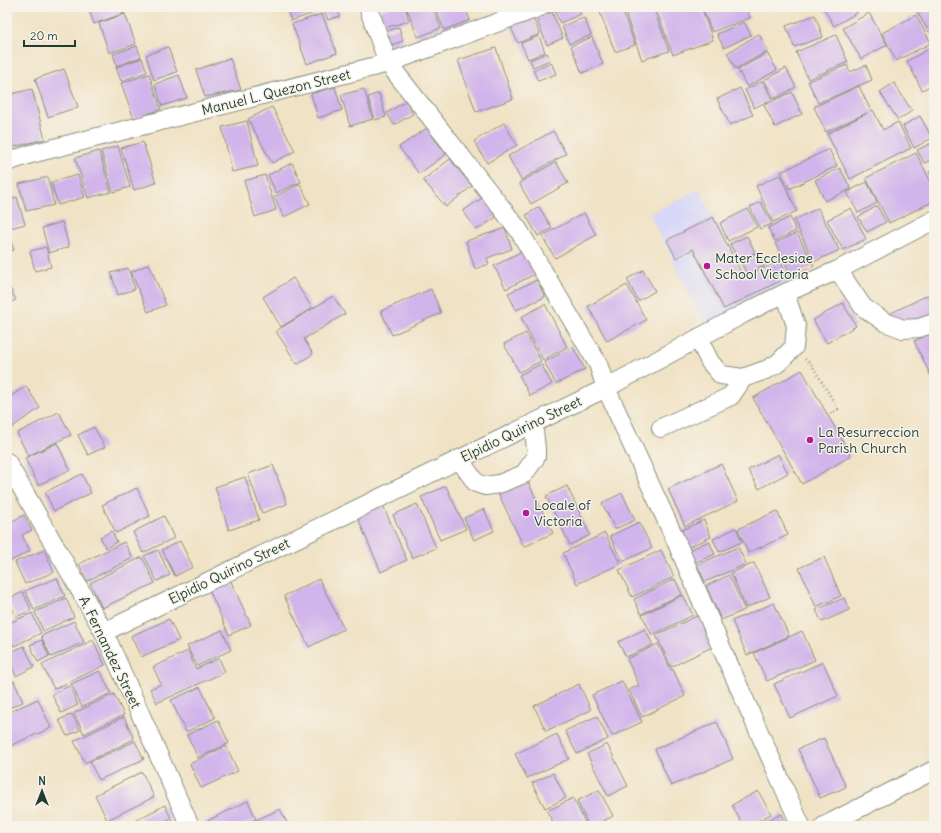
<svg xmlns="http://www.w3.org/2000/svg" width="941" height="833" font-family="Delius,sans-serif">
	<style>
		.built { fill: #d7d7f8 }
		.building { fill: #d1b4eb }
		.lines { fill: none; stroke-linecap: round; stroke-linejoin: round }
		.minor-casing { stroke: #88907c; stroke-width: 20 }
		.path { stroke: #88907c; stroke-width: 2.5; stroke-dasharray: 1 3; stroke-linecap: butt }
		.minor { stroke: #fff; stroke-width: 18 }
		.poi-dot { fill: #b5179e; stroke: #f7f3e8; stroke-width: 1.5 }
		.labels { text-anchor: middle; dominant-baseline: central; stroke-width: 3; stroke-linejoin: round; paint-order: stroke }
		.street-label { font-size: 14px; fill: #1f3d34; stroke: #f7f3e8 }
		.poi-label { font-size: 14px; fill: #1f3d34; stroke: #f7f3e8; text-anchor: start }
	</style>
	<rect width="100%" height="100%" fill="#f7f3e8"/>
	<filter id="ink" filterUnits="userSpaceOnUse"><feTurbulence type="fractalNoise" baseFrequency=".025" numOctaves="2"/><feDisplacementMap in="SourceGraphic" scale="8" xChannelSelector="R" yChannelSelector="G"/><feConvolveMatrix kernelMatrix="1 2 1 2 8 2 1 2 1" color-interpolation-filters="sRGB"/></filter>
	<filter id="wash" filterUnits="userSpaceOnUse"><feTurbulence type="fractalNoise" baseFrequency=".012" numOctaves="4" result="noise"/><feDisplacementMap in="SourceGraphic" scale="16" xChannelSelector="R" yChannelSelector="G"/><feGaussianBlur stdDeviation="0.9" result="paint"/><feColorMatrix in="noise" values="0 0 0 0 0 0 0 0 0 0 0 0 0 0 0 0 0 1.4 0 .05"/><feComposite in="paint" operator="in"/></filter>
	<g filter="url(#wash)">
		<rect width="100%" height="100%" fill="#f0e2c5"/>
		<path class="built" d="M700 189 713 217 744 278 780 260 796 289 709 332 649 214Z"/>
		<g id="blocks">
			<path class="building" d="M88 7H123L125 13 94 24Z
				M294 7H317L319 11 291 21 287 10Z
				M323 7H336L340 16 328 20Z
				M339 7H351L340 11Z
				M391 7H405L409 21 378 30 373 12Z
				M406 7H433L441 28 418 37Z
				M435 7H465L470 20 444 30Z
				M568 7H578L581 14 560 23 555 12Z
				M598 7H621L635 45 615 52Z
				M623 7H653L669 51 642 60Z
				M655 7H701L713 40 673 55Z
				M702 7H746L750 18 712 32Z
				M823 7H854L858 12 834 26Z
				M914 7H934V29L929 32Z
				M552 12 563 38 547 45 536 18Z
				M869 13 887 45 861 59 843 28Z
				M125 14 136 44 109 53 99 23Z
				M322 14 337 53 307 64 292 24Z
				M815 15 823 37 794 47 786 26Z
				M916 15 931 43 896 61 882 33Z
				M532 16 540 34 518 43 510 25Z
				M584 18 591 35 569 44 562 26Z
				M744 22 751 35 724 48 717 34Z
				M399 27 403 41 385 47 381 33Z
				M759 34 768 51 736 69 727 53Z
				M836 35 848 62 808 79 796 52Z
				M539 36 545 52 528 59 521 43Z
				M592 37 603 64 582 73 571 46Z
				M137 46 141 57 117 66 113 54Z
				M168 47 177 72 154 80 146 55Z
				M496 48 513 99 476 112 458 60Z
				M931 48 934 53V84L922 90 907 61Z
				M547 53 550 60 533 67 530 60Z
				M767 53 777 70 747 87 738 70Z
				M142 58 147 72 121 81 116 67Z
				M230 58 241 90 205 97 196 70Z
				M551 62 556 74 538 81 533 70Z
				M847 65 850 72 866 65 872 80 818 103 808 81Z
				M786 68 796 87 774 99 764 80Z
				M64 69 78 107 48 117 35 79Z
				M149 74 161 109 134 119 121 83Z
				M179 75 187 98 162 106 155 84Z
				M763 81 772 99 754 108 745 90Z
				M894 83 912 111 898 120 880 92Z
				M859 86 871 111 873 110 883 130 898 122 911 148 850 179 827 134 867 113 826 132 814 107Z
				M335 87 342 110 318 118 311 94Z
				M740 88 753 115 730 125 717 99Z
				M32 89 45 139 14 147 7 120V95Z
				M364 89 373 119 350 126 341 95Z
				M792 92 802 114 775 127 764 105Z
				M379 93 386 117 375 120 368 97Z
				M406 101 413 114 394 125 387 113Z
				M272 107 295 151 272 163 248 119Z
				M920 116 932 138 914 148 903 126Z
				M247 121 258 166 232 172 222 127Z
				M504 123 517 145 487 163 474 141Z
				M427 128 446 154 419 174 399 147Z
				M553 131 566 154 521 180 508 156Z
				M143 142 156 183 134 190 121 148Z
				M934 142V159L924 163 917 150Z
				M118 146 130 187 113 192 101 151Z
				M829 149 837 166 789 189 781 172Z
				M99 151 111 192 88 198 75 158Z
				M916 153 934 188V201L889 223 866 178Z
				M450 159 472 186 446 207 423 180Z
				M556 162 568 183 531 204 519 183Z
				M292 163 301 182 276 193 268 175Z
				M840 168 851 189 825 201 815 180Z
				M934 170V181L929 172Z
				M78 175 85 197 58 205 51 182Z
				M265 175 276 210 255 217 244 181Z
				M780 175 797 211 773 222 756 186Z
				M48 177 54 205 26 211 19 184Z
				M867 182 877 203 858 213 847 192Z
				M300 184 310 204 284 217 274 197Z
				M485 196 498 216 477 230 463 211Z
				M17 197 25 224 7 229V200Z
				M761 202 772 224 760 229 750 207Z
				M877 206 886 222 867 232 858 217Z
				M539 207 552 228 538 236 526 215Z
				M818 208 839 250 814 262 794 220Z
				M851 208 866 239 843 250 827 220Z
				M748 209 757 227 728 241 720 223Z
				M584 213 596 235 555 258 542 236Z
				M713 217 744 278 780 260 788 277 724 309 693 249 676 258 667 240Z
				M790 217 796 231 775 241 768 228Z
				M62 222 69 247 49 253 42 228Z
				M505 228 512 249 487 258 489 264 475 269 466 241Z
				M7 232 14 250 7 253Z
				M797 233 814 266 792 277 775 243Z
				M747 236 755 252 738 260 730 244Z
				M46 247 51 267 35 271 30 251Z
				M522 251 535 274 506 289 494 266Z
				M758 252 764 266 747 274 740 261Z
				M149 264 166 305 148 312 131 272Z
				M128 268 135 289 118 295 111 273Z
				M643 270 655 291 638 301 627 279Z
				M293 278 312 308 281 327 263 297Z
				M537 280 545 297 516 310 508 293Z
				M7 282 16 300 7 304Z
				M627 285 646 320 607 341 588 306Z
				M431 289 441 313 392 335 381 311Z
				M934 292V316L896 334 887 315Z
				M333 296 345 314 304 339 313 354 297 364 276 331Z
				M843 303 856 326 827 343 813 320Z
				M545 304 567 347 543 360 521 317Z
				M934 317V382L914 341 930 334Z
				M526 333 541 361 519 372 504 344Z
				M573 347 585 369 556 384 544 362Z
				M541 364 552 384 530 396 519 375Z
				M802 370 851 456 802 484 753 398Z
				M26 386 40 408 11 428 7 422V399Z
				M59 412 71 435 28 456 17 433Z
				M94 427 105 447 88 455 78 435Z
				M57 443 70 470 38 485 25 458Z
				M778 454 788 473 759 489 748 470Z
				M721 464 738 501 685 526 668 489Z
				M273 465 287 504 262 513 248 474Z
				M82 474 91 493 54 511 45 492Z
				M245 477 259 520 229 530 215 487Z
				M527 480 553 533 524 547 498 493Z
				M446 486 466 529 440 540 421 497Z
				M567 486 590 535 570 545 546 496Z
				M137 488 150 516 116 533 102 505Z
				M622 493 635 520 615 529 602 503Z
				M381 501 407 560 381 572 355 512Z
				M417 504 436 548 412 558 393 515Z
				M484 509 494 531 474 540 464 518Z
				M777 511 788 535 748 553 738 529Z
				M24 515 32 530 22 535 30 551 7 563V524Z
				M164 516 174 538 143 553 133 532Z
				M704 520 711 537 688 547 680 531Z
				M639 522 652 548 622 562 610 536Z
				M736 528 742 542 719 552 713 539Z
				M112 531 117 542 106 548 100 537Z
				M605 533 620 564 577 584 563 553Z
				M180 541 193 567 175 576 162 550Z
				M709 541 715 554 695 563 689 550Z
				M124 542 133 558 87 581 79 564Z
				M738 547 746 564 705 582 697 565Z
				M44 550 54 572 25 584 15 562Z
				M158 550 170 575 157 581 144 556Z
				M661 550 674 577 632 597 619 570Z
				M142 557 155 583 102 608 90 583Z
				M824 557 841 596 816 607 799 568Z
				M754 563 770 597 746 608 731 573Z
				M729 575 745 610 721 620 706 586Z
				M229 577 251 625 229 635 208 587Z
				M57 578 65 596 34 610 25 591Z
				M319 579 344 629 309 647 284 596Z
				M675 579 682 594 641 614 634 599Z
				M23 592 31 610 16 617 8 599Z
				M683 595 693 615 652 635 642 615Z
				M66 598 74 617 43 631 35 612Z
				M844 598 849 610 822 622 816 610Z
				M774 603 789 636 747 655 732 621Z
				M32 613 41 633 14 646 7 630V624Z
				M699 615 714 646 671 667 656 635Z
				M169 619 179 640 141 657 131 636Z
				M74 621 84 642 51 657 41 636Z
				M645 629 653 645 626 657 618 642Z
				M222 630 231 650 197 666 187 646Z
				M802 631 815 660 767 681 754 653Z
				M7 636 12 648 7 650Z
				M42 640 49 656 38 662 30 645Z
				M93 640 105 665 54 689 42 665Z
				M658 644 671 670 673 669 685 696 642 717 629 690 639 685 627 659Z
				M24 646 34 667 16 676 7 654Z
				M188 651 196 669 219 658 225 672 157 703 150 689 161 684 153 667Z
				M823 662 838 696 790 718 774 684Z
				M100 671 111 693 82 707 71 684Z
				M14 681 23 702 7 709V684Z
				M622 681 642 722 612 736 592 695Z
				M579 684 591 710 546 731 534 706Z
				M69 686 78 705 61 713 52 694Z
				M200 687 215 718 186 732 171 700Z
				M114 694 124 715 84 734 74 713Z
				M38 699 51 728 7 747V713Z
				M72 714 80 730 67 736 59 720Z
				M597 716 608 739 577 754 565 731Z
				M124 717 134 739 85 763 74 741Z
				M218 720 229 743 198 758 187 735Z
				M717 722 733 759 671 786 655 749Z
				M557 734 569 759 527 778 515 754Z
				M824 738 846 787 820 798 798 749Z
				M135 741 144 759 99 780 90 762Z
				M607 744 628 786 608 796 587 754Z
				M226 746 238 771 201 788 190 764Z
				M142 772 154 797 107 820 95 795Z
				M553 773 566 798 545 808 532 783Z
				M599 790 613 816 594 826H589L577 801Z
				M758 791 771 814 748 826H743L732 805Z
				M573 798 587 826H555L547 811Z
				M248 801 256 819 241 826H204L203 823Z
				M165 805 171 818 155 826H130L129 824Z
				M280 809 288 825 244 826Z
				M782 814 787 826H755Z
				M172 820 175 826H160Z"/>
		</g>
	</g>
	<g filter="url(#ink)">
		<use href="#blocks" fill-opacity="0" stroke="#88907c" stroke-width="1"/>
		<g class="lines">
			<g class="minor-casing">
				<path id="minor" d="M368 7 388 63 518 229 598 364 606 388 676 541 722 649 801 826
					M7 162 31 154 388 63 540 7
					M838 270 863 307 885 322 903 329 919 328 934 323
					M698 338 710 362 721 375 743 378 768 369 778 363 794 347 796 326 785 293
					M661 428 731 396 743 378
					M459 459 476 483 485 486 499 484 524 474 536 457V448L533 423
					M7 462 104 632 190 826
					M104 632 606 388 743 314 785 293 838 270 934 220
					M824 826 934 770"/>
			</g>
			<path class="path" d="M805 359 812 365 838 409 828 415"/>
			<use href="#minor" class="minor"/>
		</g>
	</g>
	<g class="poi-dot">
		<circle cx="707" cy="266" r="4"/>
		<circle cx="810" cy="440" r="4"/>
		<circle cx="526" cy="513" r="4"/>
	</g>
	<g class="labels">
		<g class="street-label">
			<text transform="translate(276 92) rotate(-14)">Manuel L. Quezon Street</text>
			<text transform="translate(521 429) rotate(-26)">Elpidio Quirino Street</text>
			<text transform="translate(229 571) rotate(-26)">Elpidio Quirino Street</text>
			<text transform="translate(110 652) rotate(64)">A. Fernandez Street</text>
		</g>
		<g class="poi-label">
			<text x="715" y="258">Mater Ecclesiae<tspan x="715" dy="16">School Victoria</tspan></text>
			<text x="818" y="432">La Resurreccion<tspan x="818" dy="16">Parish Church</tspan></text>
			<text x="534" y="505">Locale of<tspan x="534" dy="16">Victoria</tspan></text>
		</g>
	</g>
	<rect width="941" height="833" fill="none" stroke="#f7f3e8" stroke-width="24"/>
	<g transform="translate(42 791)" stroke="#f7f3e8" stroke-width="3" paint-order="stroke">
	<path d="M0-3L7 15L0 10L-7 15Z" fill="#1f3d34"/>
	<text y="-6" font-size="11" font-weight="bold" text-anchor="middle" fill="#1f3d34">N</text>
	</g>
	<path d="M24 40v6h51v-6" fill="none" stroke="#1f3d34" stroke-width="2"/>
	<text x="30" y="40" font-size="12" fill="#1f3d34" stroke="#f7f3e8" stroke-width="3" paint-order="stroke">20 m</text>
</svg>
